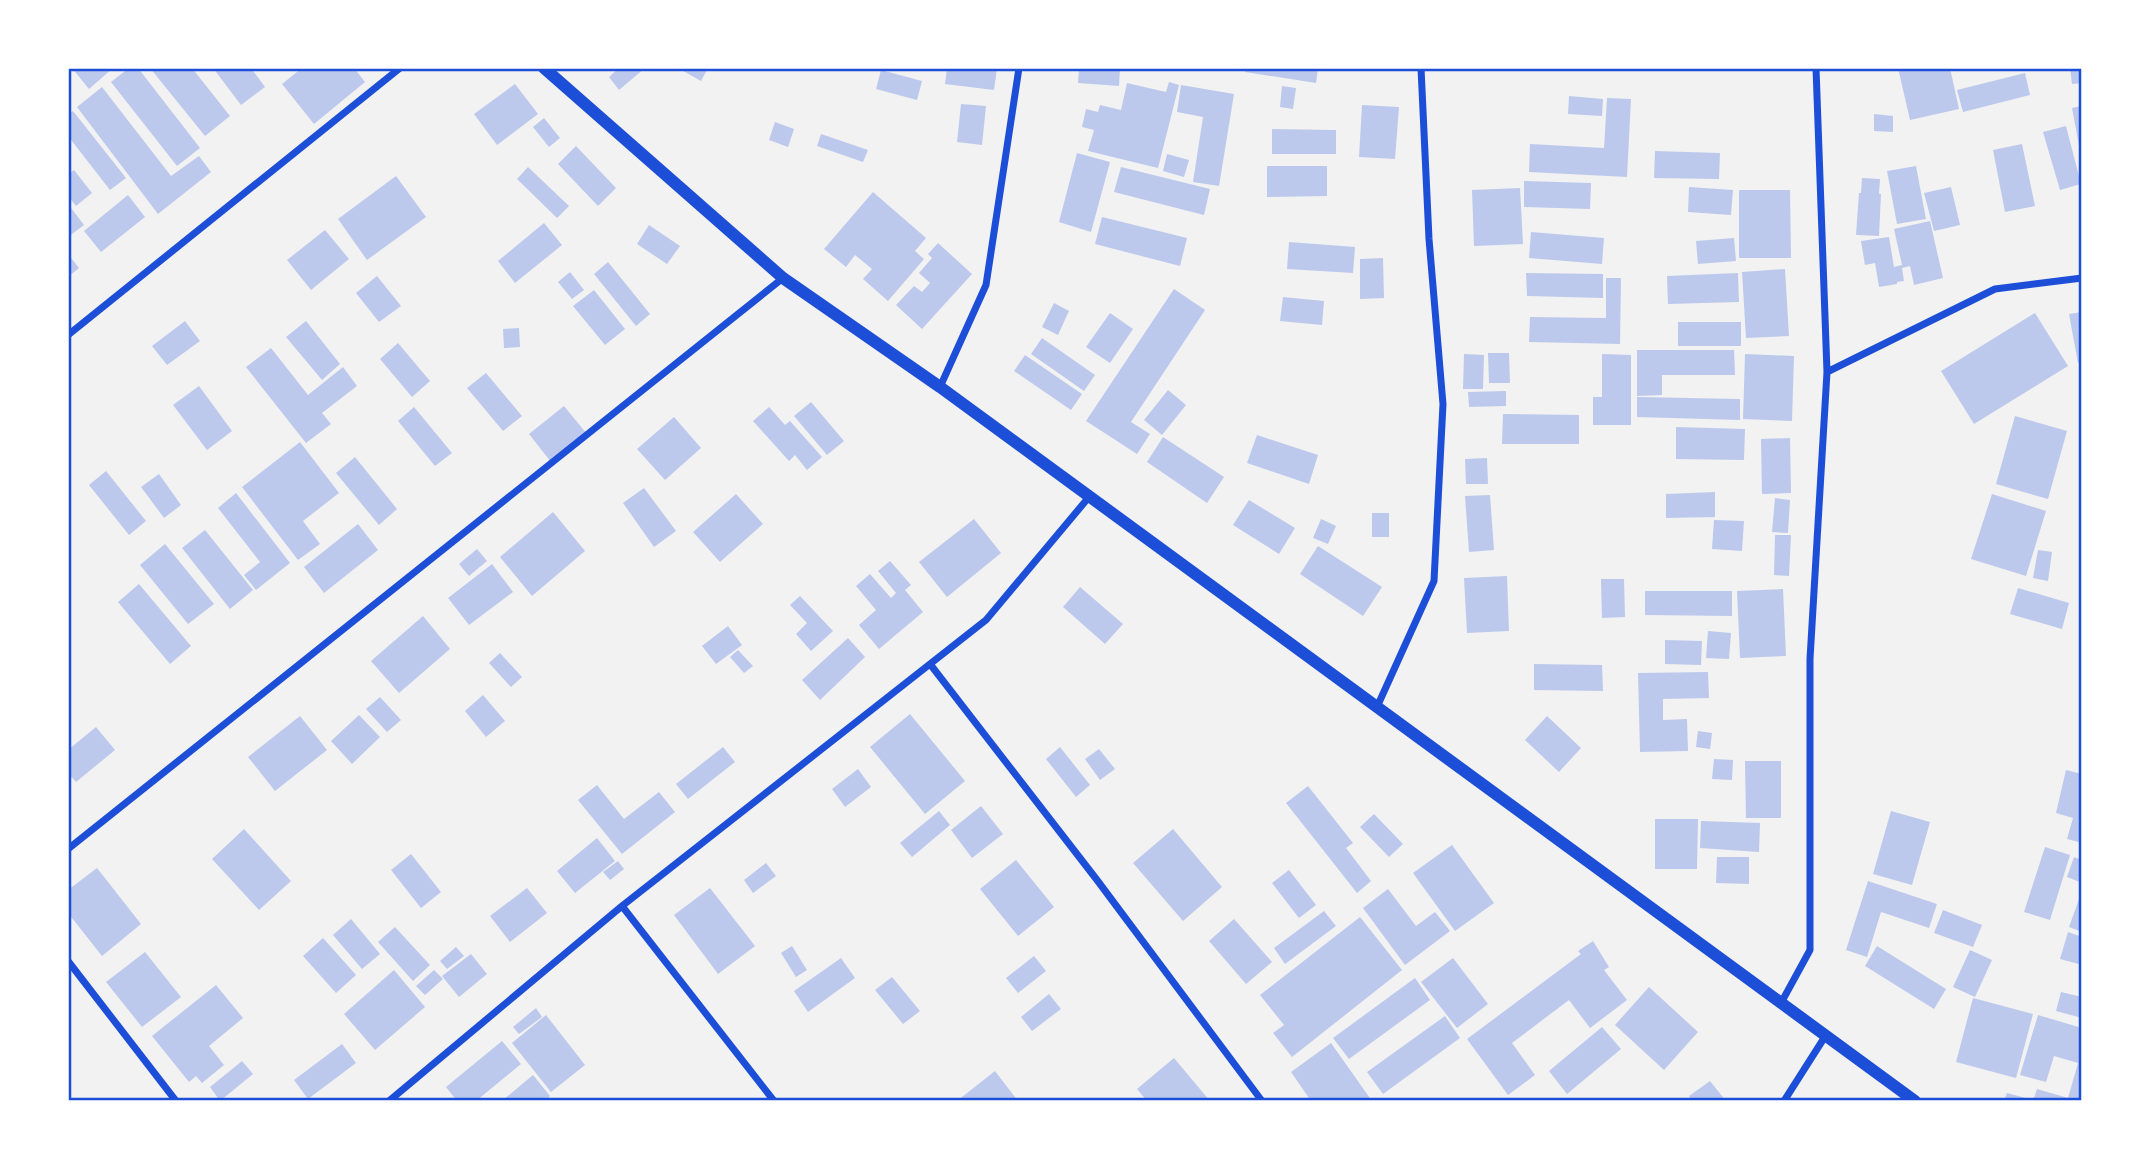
<svg xmlns="http://www.w3.org/2000/svg" width="2150" height="1169" font-family="Arial,sans-serif">
	<style>
		.building { fill: #bdc9ec }
		.lines { fill: none; stroke-linecap: round; stroke-linejoin: round }
		.minor { stroke: #1d4ed8; stroke-width: 7 }
		.tertiary { stroke: #1d4ed8; stroke-width: 12 }
		.neatline { fill: none; stroke: #1d4ed8; stroke-width: 2.5 }
	</style>
	<rect width="100%" height="100%" fill="#f2f2f2"/>
	<path class="building" d="M72 68H113L89 89Z
		M129 68H138L200 148 177 166 111 82Z
		M150 68H192L230 116 205 136Z
		M213 68H251L265 87 241 105Z
		M302 68H354L365 82 314 124 282 84Z
		M619 68H645L619 90 609 77Z
		M678 68H708L701 81Z
		M947 68H997L994 90 945 84Z
		M1079 68H1120L1119 86 1078 83Z
		M1246 68H1318L1316 83 1245 72Z
		M1898 68H1950L1959 109 1910 120Z
		M2070 68H2082V83L2072 84Z
		M881 70 922 81 917 100 876 89Z
		M2025 73 2030 95 1963 112 1957 90Z
		M1169 82 1179 85 1158 168 1088 151 1094 130 1082 127 1086 109 1098 112 1100 105 1121 110 1127 83 1166 92Z
		M515 84 538 114 497 145 474 114Z
		M1181 85 1234 94 1219 186 1193 182 1203 117 1177 112Z
		M1282 86 1296 88 1293 109 1280 107Z
		M102 87 171 176 199 156 211 172 158 214 77 107Z
		M1569 96 1603 99 1602 116 1568 114Z
		M1607 98 1631 99 1627 177 1529 172 1530 144 1604 148Z
		M961 104 986 106 982 145 957 142Z
		M1362 105 1399 107 1395 159 1359 157Z
		M2082 106V151H2080L2072 108Z
		M73 111 126 178 110 190 68 136V115Z
		M1874 114 1893 116V132L1874 131Z
		M544 118 560 138 549 147 533 127Z
		M775 122 794 129 788 147 769 140Z
		M2066 126 2081 184 2060 190 2043 132Z
		M1272 129 1336 130V154H1272Z
		M821 134 868 150 863 162 817 146Z
		M2022 144 2035 206 2005 212 1993 150Z
		M576 146 616 188 598 206 558 164Z
		M1655 151 1720 153 1719 179 1654 178Z
		M1077 153 1110 162 1091 232 1059 222Z
		M1167 154 1189 160 1184 177 1163 171Z
		M1267 166H1327V196L1267 197Z
		M1916 166 1926 219 1897 224 1887 171Z
		M528 167 569 206 557 218 517 179Z
		M1121 167 1210 189 1204 215 1114 192Z
		M74 170 92 193 76 206 68 196V174Z
		M396 176 426 217 367 260 338 219Z
		M1862 178 1880 179 1879 194H1881L1879 236 1856 235 1859 193H1861Z
		M1524 181 1591 183 1590 209 1524 207Z
		M1689 187 1733 190 1731 215 1688 212Z
		M1951 187 1960 225 1934 231 1924 193Z
		M1520 188 1523 244 1474 246 1472 190Z
		M1739 190H1790L1791 258H1739Z
		M873 192 926 238 915 251 924 259 888 301 863 279 872 269 855 255 846 267 824 249Z
		M128 195 145 217 101 252 84 231Z
		M68 204 84 225 68 237Z
		M1102 217 1187 238 1180 266 1095 244Z
		M1930 221 1943 278 1914 285 1910 266 1902 268 1904 281 1897 282V284L1879 287 1875 263 1865 265 1861 241 1889 237 1894 267 1902 265 1894 229Z
		M544 223 562 245 515 283 498 261Z
		M649 225 680 246 667 264 637 244Z
		M325 230 349 259 311 290 287 260Z
		M1531 232 1604 238 1602 264 1529 258Z
		M1734 238 1736 261 1698 264 1696 241Z
		M1289 242 1355 247 1353 273 1287 269Z
		M938 243 972 274 922 329 896 305 914 286 922 292 930 283 919 273 932 258 928 254Z
		M68 254 79 268 68 277Z
		M1383 258 1384 298 1360 299V259Z
		M608 262 650 314 636 326 594 274Z
		M1785 269 1789 336 1746 338 1742 272Z
		M570 272 584 290 572 299 558 282Z
		M1526 273 1603 274V298L1527 296Z
		M1738 273 1739 302 1668 304 1667 276Z
		M377 276 401 306 379 322 356 293Z
		M1606 278H1621L1620 344 1529 342 1530 317 1606 318Z
		M1174 289 1205 310 1131 422 1150 434 1137 454 1086 421Z
		M594 290 625 329 605 345 573 306Z
		M1283 297 1324 301 1322 325 1280 321Z
		M1054 303 1069 311 1058 335 1042 327Z
		M2082 312V362L2078 363 2069 314Z
		M1110 313 1133 329 1110 363 1086 347Z
		M2035 313 2068 366 1974 424 1941 371Z
		M185 321 200 341 167 365 152 346Z
		M306 321 340 364 322 380 286 337Z
		M1678 322H1741V346H1678Z
		M519 328 520 347 504 348 503 329Z
		M1042 338 1095 375 1084 391 1031 354Z
		M398 343 430 381 412 397 380 359Z
		M271 348 308 395 343 367 357 386 322 413 331 424 306 443 246 367Z
		M1637 350H1734L1735 375H1662V395L1637 396Z
		M1488 353H1509L1510 383H1489Z
		M1464 354 1484 355 1483 389H1463Z
		M1602 354 1631 355V425H1593V397H1602Z
		M1745 354 1794 356 1792 421 1743 419Z
		M1025 355 1082 394 1071 410 1014 371Z
		M486 373 522 416 503 431 467 388Z
		M199 386 232 431 207 450 173 405Z
		M1168 390 1186 405 1162 435 1144 420Z
		M1506 391V406L1469 407 1468 392Z
		M1637 397 1740 399V420L1637 417Z
		M811 402 844 441 827 455 794 416Z
		M564 406 587 434 551 462 529 434Z
		M414 407 452 453 435 466 398 421Z
		M769 407 785 425 790 421 822 457 807 470 795 455 789 461 753 421Z
		M1503 414 1579 415V444H1502Z
		M2015 416 2067 431 2048 499 1996 484Z
		M674 417 701 448 665 480 637 449Z
		M1676 427 1745 429 1744 460 1676 459Z
		M1257 435 1318 455 1309 484 1247 463Z
		M1163 437 1224 477 1207 503 1147 462Z
		M1790 438 1791 493 1762 494 1761 439Z
		M300 442 339 493 303 521 320 544 298 560 242 487Z
		M355 457 397 509 379 525 336 473Z
		M1487 458 1488 484H1466L1465 459Z
		M106 471 146 521 129 535 89 485Z
		M159 474 181 505 164 518 141 487Z
		M644 488 676 531 654 547 623 503Z
		M1715 492V517L1666 518V494Z
		M236 493 290 563 256 590 244 575 260 562 218 508Z
		M736 494 763 524 720 562 693 532Z
		M1992 494 2046 511 2026 576 1971 559Z
		M1490 495 1494 550 1469 552 1465 496Z
		M1775 498 1790 500 1788 533 1772 532Z
		M1249 500 1295 528 1279 554 1233 525Z
		M553 512 585 551 532 596 500 557Z
		M1372 513H1389V537H1372Z
		M974 519 1001 553 947 597 919 562Z
		M1321 519 1336 526 1328 544 1313 538Z
		M1714 520 1744 521 1742 551 1712 549Z
		M358 524 378 550 324 593 304 567Z
		M205 530 253 590 230 609 182 548Z
		M1775 535H1791L1789 576 1774 575Z
		M165 544 214 604 188 624 140 565Z
		M1318 546 1382 587 1363 616 1300 574Z
		M477 549 487 561 469 576 459 564Z
		M2038 550 2052 552 2048 581 2033 578Z
		M890 561 911 585 905 590 923 612 879 649 859 625 876 610 856 586 870 574 891 598 896 593 878 571Z
		M492 564 513 592 469 625 448 598Z
		M1507 576 1509 631 1467 633 1464 578Z
		M1601 579H1624L1625 617 1602 618Z
		M139 584 191 646 170 664 118 602Z
		M1080 587 1123 624 1105 644 1063 607Z
		M2018 588 2069 603 2062 629 2010 614Z
		M1783 589 1786 656 1740 658 1737 591Z
		M1645 591H1732V616L1645 615Z
		M800 596 833 631 811 651 796 634 807 623 790 605Z
		M423 616 450 649 399 693 371 661Z
		M728 626 742 645 716 664 702 646Z
		M1708 631 1731 633 1729 659 1706 658Z
		M848 638 865 657 820 700 802 680Z
		M1665 640 1702 641 1701 665 1665 664Z
		M738 650 753 666 744 673 730 657Z
		M500 653 522 677 511 687 489 663Z
		M1534 664 1602 665 1603 691 1534 690Z
		M1708 672 1709 698 1663 699V720L1687 719 1688 751 1640 752 1638 673Z
		M483 695 505 721 486 737 465 711Z
		M380 697 401 720 387 732 366 709Z
		M910 714 965 781 925 814 870 747Z
		M359 715 380 737 352 764 331 741Z
		M300 716 327 750 275 791 248 757Z
		M1547 716 1581 748 1559 772 1525 740Z
		M96 727 115 750 76 782 68 773V750Z
		M1698 731 1712 733 1710 749 1696 747Z
		M723 747 735 762 688 799 676 784Z
		M1060 747 1090 785 1076 797 1046 759Z
		M1099 749 1115 769 1100 780 1085 759Z
		M1714 759 1733 760 1732 780 1712 779Z
		M1745 761H1781V818H1746Z
		M858 769 871 787 845 807 832 789Z
		M2066 770 2082 774V843L2067 839 2073 818 2056 813Z
		M597 785 624 819 659 792 675 812 622 854 578 800Z
		M1308 786 1353 843 1346 848 1371 881 1357 893 1286 803Z
		M981 806 1003 834 972 858 951 830Z
		M939 811 950 825 912 857 900 843Z
		M1891 811 1930 822 1912 885 1873 874Z
		M1374 814 1403 844 1389 857 1360 827Z
		M1655 819H1698L1697 869H1655Z
		M1701 821 1760 823 1759 852 1700 848Z
		M244 829 291 881 259 910 212 859Z
		M1173 829 1222 887 1183 921 1133 863Z
		M597 838 615 861 575 893 557 871Z
		M1452 845 1494 903 1455 931 1413 873Z
		M2045 847 2070 855 2050 920 2024 912Z
		M411 854 441 892 421 908 391 870Z
		M1717 857H1749V884L1716 883Z
		M2074 857 2082 860V883L2067 877Z
		M1016 860 1054 907 1018 936 980 889Z
		M618 861 624 869 610 880 603 872Z
		M766 863 776 876 753 893 744 880Z
		M97 868 141 924 102 956 68 913V890Z
		M1289 870 1316 905 1299 918 1272 883Z
		M1868 881 1937 904 1929 928 1881 912 1867 957 1846 950Z
		M527 888 547 913 510 942 490 916Z
		M710 888 755 946 718 974 674 915Z
		M1388 889 1416 926 1435 912 1450 931 1405 965 1363 908Z
		M2079 899 2082 900V932L2069 927Z
		M1943 910 1982 925 1973 947 1934 933Z
		M1324 911 1336 926 1285 964 1274 948Z
		M1360 917 1402 970 1292 1057 1273 1033 1284 1025 1260 995Z
		M351 919 380 954 362 969 333 935Z
		M1234 919 1272 962 1246 984 1209 941Z
		M395 927 430 965 413 981 378 942Z
		M2068 932 2082 937V965L2060 959Z
		M323 938 356 975 336 993 303 956Z
		M1593 941 1609 967 1604 970 1627 1000 1590 1028 1569 1000 1512 1043 1535 1075 1508 1095 1467 1039 1581 954 1578 951Z
		M792 946 807 970 796 977 781 953Z
		M1877 946 1946 989 1934 1009 1865 966Z
		M456 947 464 956 447 969 440 961Z
		M1970 950 1992 960 1975 997 1953 987Z
		M145 952 181 997 142 1027 106 982Z
		M471 954 487 974 459 997 442 976Z
		M1034 956 1046 971 1018 993 1006 978Z
		M841 958 855 978 808 1012 794 991Z
		M1453 958 1488 1004 1457 1028 1421 982Z
		M394 970 425 1007 375 1050 344 1014Z
		M434 970 443 979 425 995 416 986Z
		M892 977 920 1011 903 1024 875 990Z
		M1415 978 1430 1000 1349 1059 1333 1038Z
		M216 985 243 1018 209 1046 224 1065 202 1083 196 1076 189 1082 152 1036Z
		M1649 987 1698 1032 1664 1070 1615 1025Z
		M2061 992 2082 997V1018L2056 1011Z
		M1049 994 1061 1009 1032 1031 1021 1017Z
		M1973 998 2033 1014 2016 1078 1956 1062Z
		M536 1008 542 1017 519 1034 513 1027Z
		M546 1015 585 1065 551 1092 512 1043Z
		M2038 1015 2082 1028V1101H2033L2037 1089 2068 1098 2078 1063 2054 1056 2046 1082 2020 1075Z
		M1445 1016 1460 1038 1383 1094 1367 1072Z
		M1602 1027 1621 1049 1567 1094 1549 1071Z
		M502 1041 521 1064 476 1101H457L446 1087Z
		M1331 1043 1372 1101H1311L1291 1072Z
		M342 1044 356 1063 308 1099 294 1080Z
		M1174 1058 1210 1101H1147L1137 1089Z
		M242 1061 253 1074 220 1101 210 1087Z
		M995 1071 1018 1101H957Z
		M533 1075 550 1096 545 1101H502Z
		M1710 1081 1726 1101H1692L1689 1096Z
		M2007 1093 2033 1100V1101H2004Z"/>
	<g class="lines">
		<path class="minor" d="M68 335 400 68
			M1827 372 1995 289 2082 278
			M940 387 986 285 1019 68
			M930 664 1097 880 1262 1101
			M1377 707 1434 581 1443 404 1429 239 1421 68
			M68 849 783 278
			M622 906 774 1101
			M68 961 176 1101
			M1781 1003 1810 950V659L1827 372 1816 68
			M389 1101 622 906 986 620 1089 497
			M1784 1101 1826 1035"/>
		<path class="tertiary" d="M544 68 783 278 940 387 1915 1101"/>
	</g>
	<rect width="2150" height="1169" fill="none" stroke="#ffffff" stroke-width="140"/>
	<rect x="70" y="70" width="2010" height="1029" class="neatline"/>
</svg>
